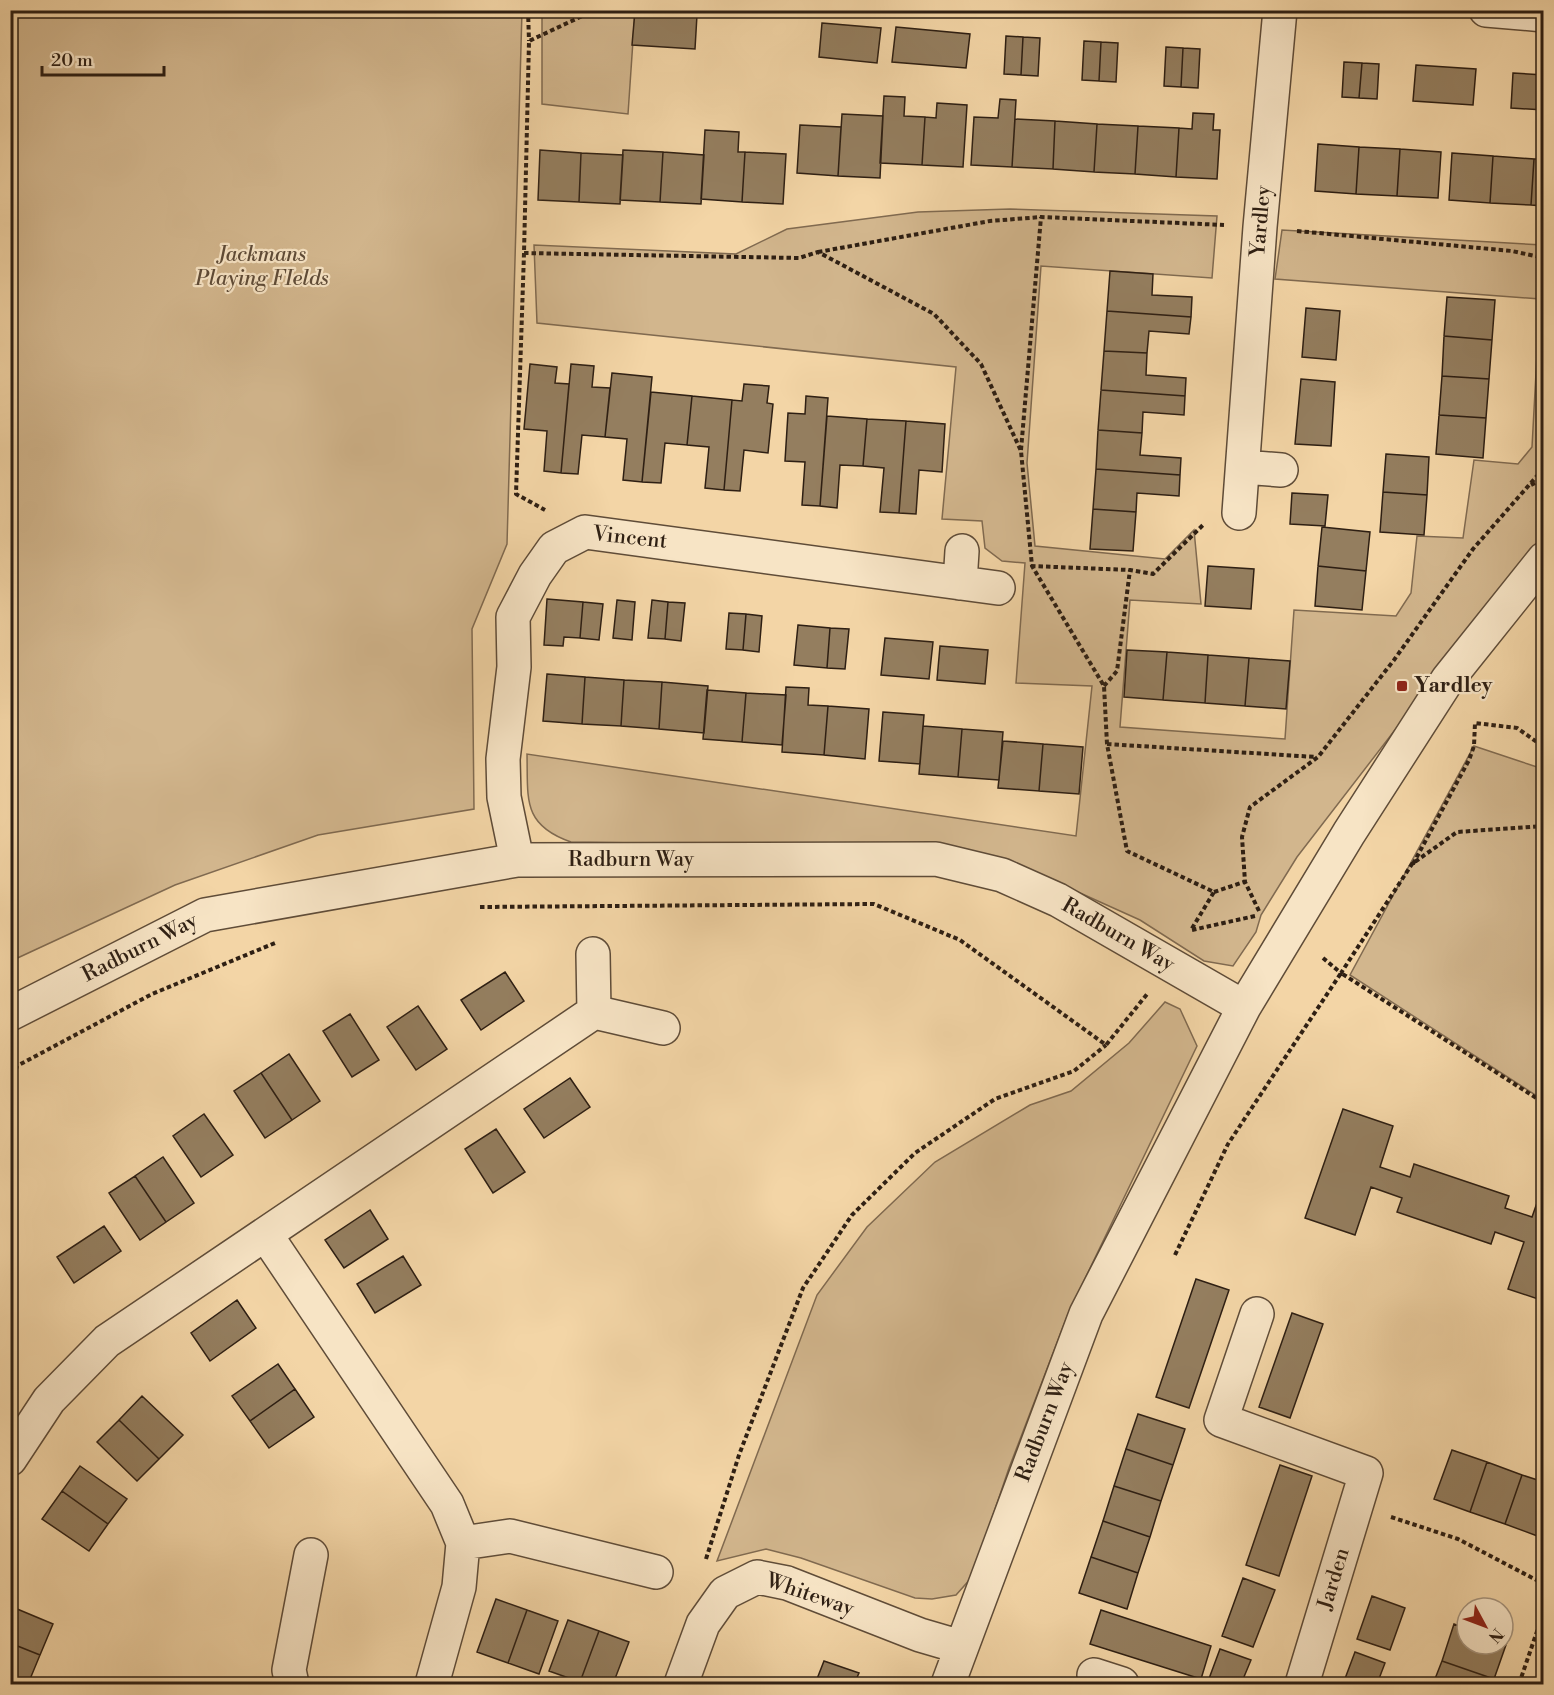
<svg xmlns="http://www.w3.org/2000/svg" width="1554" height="1695" font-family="'Libre Bodoni',serif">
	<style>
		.green { fill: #d2b68d; stroke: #806a50; stroke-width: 1.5 }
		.building { fill: #947e5f; stroke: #2e1f13; stroke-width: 1.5 }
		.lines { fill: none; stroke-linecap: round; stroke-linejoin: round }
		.minor-casing { stroke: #5f4c38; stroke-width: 36 }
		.path { stroke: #2e1f13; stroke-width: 4; stroke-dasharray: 4.5 3; stroke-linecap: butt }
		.minor { stroke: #f7e4c5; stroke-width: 33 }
		.poi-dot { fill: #8f2418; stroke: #f7e4c5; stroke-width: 2 }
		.labels { text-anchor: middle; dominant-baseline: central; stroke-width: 4.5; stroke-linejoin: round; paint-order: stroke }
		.street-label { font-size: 21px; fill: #2e1f13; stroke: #f7e4c5 }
		.park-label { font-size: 21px; font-style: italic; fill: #5f4c38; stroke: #f7e4c5 }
		.poi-label { font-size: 21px; font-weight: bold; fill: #2e1f13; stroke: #f7e4c5; text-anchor: start }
	</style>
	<rect width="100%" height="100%" fill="#f3d5a6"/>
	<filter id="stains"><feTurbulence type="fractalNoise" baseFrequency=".00333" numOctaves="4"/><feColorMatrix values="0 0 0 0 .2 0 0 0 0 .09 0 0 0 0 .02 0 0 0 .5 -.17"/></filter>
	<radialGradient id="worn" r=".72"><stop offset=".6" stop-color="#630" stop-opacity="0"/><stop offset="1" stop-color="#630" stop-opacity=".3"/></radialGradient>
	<path class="green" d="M10 11H522L507 544 472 629 474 809 318 835 175 885 11 961Z
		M542 11H635L628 114 542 104Z
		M1010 209 1217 216 1212 278 1041 266 1027 463 1035 546 1165 559 1194 530 1201 604 1130 600 1120 727 1285 739 1294 610 1396 616 1411 593 1417 536 1463 538 1474 460 1518 464 1532 447 1540 299 1275 279 1282 230 1543 245V538L1297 857 1261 915 1256 932 1233 966 1204 961 1140 920 1018 865 936 847 571 842C522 825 528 799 527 754L1076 836 1092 686 1016 683 1025 563 1002 561 985 548 982 521 942 519 956 367 537 323 534 245 736 254 787 229 918 212Z
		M1474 746 1543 769V1100L1350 975Z
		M1165 1002 1180 1009 1197 1046 1068 1314 1009 1468 972 1577 956 1595 932 1599 915 1598 801 1558 766 1549 717 1561 817 1295 867 1227 935 1162 1030 1105 1071 1091 1129 1043Z"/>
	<path class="building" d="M635 11 697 15 695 49 632 45Z
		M822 23 881 28 877 63 819 57Z
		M896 27 970 34 966 68 892 62Z
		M1006 36 1023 37 1021 75 1004 74Z
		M1023 37 1040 38 1038 76 1021 75Z
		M1084 41 1101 42 1099 81 1082 80Z
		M1101 42 1118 43 1116 82 1099 81Z
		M1166 47 1183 48 1181 87 1164 86Z
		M1183 48 1200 49 1198 88 1181 87Z
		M1344 62 1362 63 1359 98 1342 97Z
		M1362 63 1379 64 1377 99 1359 98Z
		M1416 65 1476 69 1473 105 1413 101Z
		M1513 73 1544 75V110L1511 108Z
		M884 96 905 97 904 116 925 117 922 165 880 163Z
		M1000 99 1016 100 1012 167 971 165 974 117 998 118Z
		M937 103 967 105 963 167 922 165 925 117 936 118Z
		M1193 113 1214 114 1213 130H1220L1217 179 1176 177 1179 128 1192 129Z
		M842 114 883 116 880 178 838 176Z
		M1015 119 1055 121 1053 169 1012 167Z
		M1055 121 1097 124 1094 172 1053 169Z
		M1097 124 1138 126 1135 174 1094 172Z
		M800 125 841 127 838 176 797 173Z
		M1138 126 1179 128 1176 177 1135 174Z
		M705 130 739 132 738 152H745L742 202 701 199Z
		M1318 144 1359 147 1356 194 1315 191Z
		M1359 147 1400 149 1397 196 1356 194Z
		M1400 149 1441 152 1438 198 1397 196Z
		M540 150 581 153 579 202 538 200Z
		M623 150 663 152 660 202 620 200Z
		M663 152 704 155 701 204 660 202Z
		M745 152 786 154 783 204 742 202Z
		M581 153 623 155 620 204 579 202Z
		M1452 153 1493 156 1490 203 1449 200Z
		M1493 156 1534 159 1531 205 1490 203Z
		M1534 159H1544V206L1531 205Z
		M1110 271 1153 274 1152 295 1192 297 1191 317 1107 311Z
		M1447 297 1495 300 1492 340 1444 336Z
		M1306 308 1340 311 1336 360 1302 357Z
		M1107 311 1191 317 1189 334 1149 331 1147 353 1104 351Z
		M1444 336 1492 340 1489 379 1442 376Z
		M1104 351 1147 353 1146 375 1186 378 1185 396 1101 390Z
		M530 364 557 367 555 383 569 384 561 473 544 471 547 431 524 429Z
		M571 364 594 366 592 387 610 388 605 437 582 435 578 474 561 473Z
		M612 373 652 377 642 482 623 480 627 439 605 437Z
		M1442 376 1489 379 1486 418 1439 415Z
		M1301 379 1335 382 1331 446 1295 444Z
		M744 384 769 386 767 403 773 404 768 453 744 450 740 491 724 490 732 400 742 401Z
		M1101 390 1185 396 1184 415 1143 412 1142 433 1098 430Z
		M651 392 692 396 687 445 665 443 661 483 642 482Z
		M692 396 732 400 724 490 705 488 709 447 687 445Z
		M806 396 828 398 820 506 802 505 805 462 785 461 788 413 805 414Z
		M1439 415 1486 418 1483 458 1436 454Z
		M827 416 867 419 863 466 840 465 837 508 820 506Z
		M867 419 906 421 899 513 880 512 884 468 863 466Z
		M906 421 945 424 942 472 919 470 916 514 899 513Z
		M1098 430 1142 433 1140 455 1181 458 1180 475 1096 469Z
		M1386 454 1429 457 1427 495 1383 492Z
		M1096 469 1180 475 1179 496 1137 493 1136 512 1093 509Z
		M1383 492 1427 495 1424 535 1380 532Z
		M1292 493 1328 495 1325 526 1290 524Z
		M1093 509 1136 512 1133 551 1090 549Z
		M1322 527 1370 532 1366 571 1318 566Z
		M1208 566 1254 569 1251 609 1205 606Z
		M1318 566 1366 571 1362 610 1315 606Z
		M547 599 583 602 580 638 564 637 563 646 544 645Z
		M617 600 635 602 632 640 613 638Z
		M652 600 668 602 665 639 648 638Z
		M583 602 603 604 599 640 580 638Z
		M668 602 685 603 681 641 665 639Z
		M729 613 746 614 743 650 726 649Z
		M746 614 762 616 759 652 743 650Z
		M798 625 830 628 827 668 794 665Z
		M830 628 849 629 845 669 827 668Z
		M885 638 933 642 929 679 881 675Z
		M940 646 988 650 985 684 937 680Z
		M1127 650 1167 652 1163 700 1124 697Z
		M1167 652 1208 655 1205 703 1163 700Z
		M1208 655 1249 658 1245 706 1205 703Z
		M1249 658 1290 661 1286 709 1245 706Z
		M547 674 585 677 582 724 543 721Z
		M585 677 624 680 621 726 582 724Z
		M624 680 662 682 659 729 621 726Z
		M662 682 708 686 704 733 659 729Z
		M786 687 809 688 808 705 828 706 824 755 782 752Z
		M707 690 746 693 742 742 703 739Z
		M746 693 786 695 782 745 742 742Z
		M828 706 869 709 865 759 824 755Z
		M883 712 924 715 920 764 879 761Z
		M923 726 962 729 958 777 919 774Z
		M962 729 1003 732 999 780 958 777Z
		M1003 741 1043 744 1039 791 998 788Z
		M1043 744 1083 747 1079 794 1039 791Z
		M505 972 524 1001 481 1030 461 1000Z
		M418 1006 447 1049 416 1070 387 1027Z
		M350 1014 379 1060 352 1077 323 1031Z
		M289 1054 320 1101 292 1120 261 1073Z
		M261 1073 292 1120 265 1138 234 1091Z
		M570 1078 590 1107 544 1138 524 1109Z
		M1343 1109 1393 1126 1380 1167 1410 1177 1414 1164 1509 1196 1505 1208 1532 1217 1544 1183V1301L1508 1289 1524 1242 1495 1232 1491 1244 1397 1212 1402 1198 1371 1187 1355 1235 1305 1218Z
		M204 1114 233 1155 201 1177 173 1136Z
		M496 1129 525 1172 493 1193 465 1149Z
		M163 1157 194 1203 166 1222 135 1176Z
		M135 1176 166 1222 140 1240 109 1193Z
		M370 1210 388 1239 344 1268 325 1240Z
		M104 1226 121 1251 74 1283 57 1257Z
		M403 1256 421 1285 375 1313 357 1284Z
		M1196 1279 1229 1290 1189 1408 1156 1397Z
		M237 1300 256 1328 210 1361 191 1333Z
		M1292 1313 1323 1324 1290 1418 1259 1407Z
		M278 1364 295 1389 250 1421 232 1396Z
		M295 1389 314 1417 269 1448 250 1421Z
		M142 1396 183 1435 159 1459 119 1420Z
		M1138 1414 1185 1429 1173 1465 1126 1449Z
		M119 1420 159 1459 137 1481 97 1442Z
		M1126 1449 1173 1465 1161 1501 1114 1486Z
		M1452 1450 1487 1462 1470 1512 1434 1499Z
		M1487 1462 1522 1475 1505 1524 1470 1512Z
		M1280 1465 1312 1476 1279 1576 1246 1565Z
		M80 1466 127 1499 108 1524 62 1491Z
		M1522 1475 1544 1482V1528L1540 1537 1505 1524Z
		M1114 1486 1161 1501 1150 1537 1103 1521Z
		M62 1491 108 1524 89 1551 42 1519Z
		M1103 1521 1150 1537 1138 1573 1091 1557Z
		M1091 1557 1138 1573 1127 1609 1079 1593Z
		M1243 1578 1275 1590 1253 1647 1222 1636Z
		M1372 1596 1405 1608 1390 1650 1357 1639Z
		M496 1599 527 1610 508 1663 477 1652Z
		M10 1606 53 1624 40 1655 10 1643Z
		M527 1610 558 1621 539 1674 508 1663Z
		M1101 1610 1211 1646 1201 1679 1090 1644Z
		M568 1620 599 1631 580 1682 549 1671Z
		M1454 1624 1467 1629V1644L1507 1642 1494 1679 1442 1661Z
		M599 1631 629 1642 613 1684 580 1682Z
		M10 1643 40 1655 28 1684 10 1680Z
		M1220 1649 1251 1660 1241 1684H1207Z
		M1355 1652 1385 1663 1377 1684H1343Z
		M824 1661 859 1673 854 1684H815Z
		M1442 1661 1494 1679 1492 1684H1433Z
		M744 1679 760 1684H742Z"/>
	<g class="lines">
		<g class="minor-casing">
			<path id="minor" d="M1486 10 1544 15
				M1243 467 1281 470
				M1239 513 1260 227 1280 10
				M960 583 962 551
				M517 860 504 797 503 759 514 667 513 617 535 575 554 548 585 532 998 588
				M593 954 594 1012 663 1028
				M10 1014 205 915 517 860 936 859 1002 875 1058 900 1244 1007
				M266 1235 447 1504 463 1543 459 1587 432 1684
				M1257 1314 1221 1420 1366 1473 1302 1684
				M10 1459 49 1400 107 1341 594 1012
				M463 1543 510 1536 656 1572
				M1094 1675 1122 1684
				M292 1684 289 1670 311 1555
				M681 1684 703 1624 725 1593 757 1577 787 1583 920 1635 961 1647
				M948 1684 1086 1314 1244 1007 1349 833 1448 679 1544 559"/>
		</g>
		<path class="path" d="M528 10 529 41
			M595 10 529 41 524 253 799 258 818 252 934 314 981 364 1021 451 1032 566 1104 686 1107 744 1127 851 1214 892 1191 930
			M1297 231 1512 251 1544 258
			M818 252 990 221 1041 217 1224 225
			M524 253 516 494 545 510
			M1021 450 1041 217
			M1531 485 1544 478
			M1031 566 1130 570 1153 574 1203 525
			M1104 686 1117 671 1130 570
			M1107 744 1316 757
			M1413 864 1469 760 1474 746 1475 723 1517 728 1544 747
			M1214 892 1244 882
			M480 907 874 904 960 940 1106 1045 1148 993
			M1259 911 1245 882 1242 837 1250 807 1318 757 1394 660 1473 549 1544 468
			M1192 930 1255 916
			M1323 958 1341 973 1412 864 1457 832 1544 826
			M10 1091 17 1066 152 994 275 943
			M1175 1255 1228 1144 1341 973 1544 1103
			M1391 1517 1458 1539 1544 1584
			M706 1559 739 1455 803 1288 852 1215 915 1153 995 1099 1074 1071 1106 1045
			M1519 1684 1544 1611"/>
		<use href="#minor" class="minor"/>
	</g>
	<rect class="poi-dot" x="1396" y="680" width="12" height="12" rx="3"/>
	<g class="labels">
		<g class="street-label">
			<text transform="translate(1261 221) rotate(-85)">Yardley</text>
			<text transform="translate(630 538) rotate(6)">Vincent</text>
			<text x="631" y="860">Radburn Way</text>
			<text transform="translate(1118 935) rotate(30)">Radburn Way</text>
			<text transform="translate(140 948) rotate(-27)">Radburn Way</text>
			<text transform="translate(1045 1422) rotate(-69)">Radburn Way</text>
			<text transform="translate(1334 1579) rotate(-73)">Jarden</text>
			<text transform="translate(810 1595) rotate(19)">Whiteway</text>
		</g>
		<g class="park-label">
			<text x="262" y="255">Jackmans<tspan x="262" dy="24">Playing FIelds</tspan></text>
		</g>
		<g class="poi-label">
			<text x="1414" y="686">Yardley</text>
		</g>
	</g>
	<rect width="1554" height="1695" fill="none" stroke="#f3d5a6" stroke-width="36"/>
	<rect x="12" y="12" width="1530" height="1671" fill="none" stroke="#2e1f13" stroke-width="3"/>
	<rect x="18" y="18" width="1518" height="1659" fill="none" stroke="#2e1f13" stroke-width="1.5"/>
	<g transform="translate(1485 1626) rotate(131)"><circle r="28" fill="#f7e4c5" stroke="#a7957e" stroke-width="1.5"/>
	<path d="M0-4.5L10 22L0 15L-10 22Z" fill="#8f2418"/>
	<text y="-9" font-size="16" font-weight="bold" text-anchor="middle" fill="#2e1f13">N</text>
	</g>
	<path d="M42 66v9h122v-9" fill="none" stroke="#2e1f13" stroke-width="3"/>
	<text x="51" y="66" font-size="18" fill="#2e1f13" stroke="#f7e4c5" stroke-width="4.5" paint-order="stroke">20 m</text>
	<rect width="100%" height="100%" filter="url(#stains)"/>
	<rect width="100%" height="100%" fill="url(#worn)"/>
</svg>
